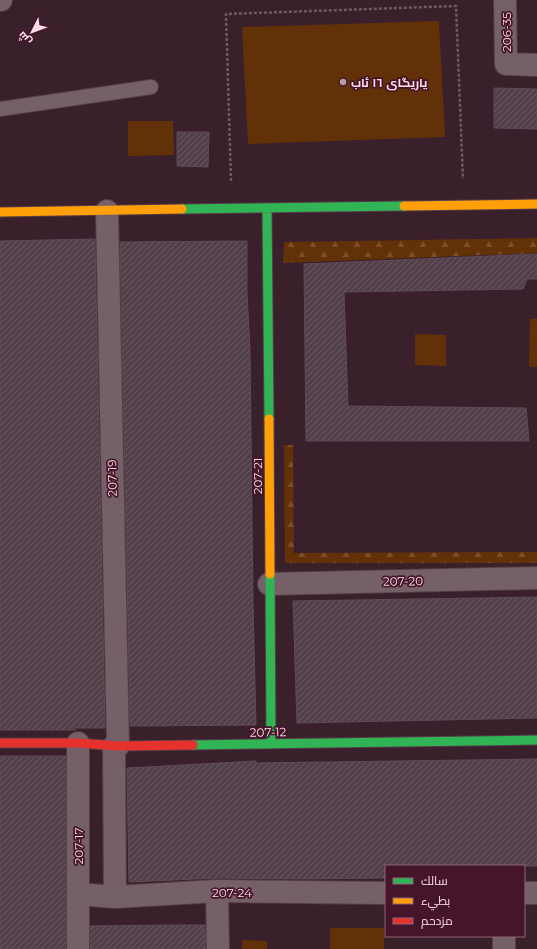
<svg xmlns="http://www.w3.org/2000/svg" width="537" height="949" font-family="Montserrat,Cairo,sans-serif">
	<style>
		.green { fill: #633108 }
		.forest { fill: url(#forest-firs) }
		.building { fill: url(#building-hatch); stroke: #5f4b57 }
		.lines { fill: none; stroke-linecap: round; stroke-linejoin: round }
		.lane-casing { stroke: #553e46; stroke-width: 16 }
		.street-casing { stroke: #553e46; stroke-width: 24 }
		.fast-casing { stroke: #553e46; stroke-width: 11 }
		.slow-casing { stroke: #553e46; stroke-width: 11 }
		.jam-casing { stroke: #553e46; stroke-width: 11 }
		.path { stroke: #6f5b62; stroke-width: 2.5; stroke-dasharray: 3 2; stroke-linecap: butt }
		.lane { stroke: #756068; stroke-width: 14 }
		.street { stroke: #756068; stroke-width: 22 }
		.fast { stroke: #30b455; stroke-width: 9 }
		.slow { stroke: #ff9f0a; stroke-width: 9 }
		.jam { stroke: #e5322d; stroke-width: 9 }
		.poi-dot { fill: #ba9ba6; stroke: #45152a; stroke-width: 1.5 }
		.labels { text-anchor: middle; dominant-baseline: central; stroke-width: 3.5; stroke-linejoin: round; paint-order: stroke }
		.street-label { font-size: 12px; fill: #ffdde8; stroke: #45152a }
		.poi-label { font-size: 12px; font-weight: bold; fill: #ffdde8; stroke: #45152a; text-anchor: start }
	</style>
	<defs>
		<pattern id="forest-firs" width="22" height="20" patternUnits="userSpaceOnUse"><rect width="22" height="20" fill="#633108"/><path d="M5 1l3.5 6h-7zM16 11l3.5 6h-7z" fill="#7a4e2c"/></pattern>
		<pattern id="building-hatch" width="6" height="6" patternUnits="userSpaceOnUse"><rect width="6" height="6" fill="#533f4a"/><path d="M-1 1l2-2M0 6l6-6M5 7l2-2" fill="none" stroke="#6d5a64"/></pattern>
	</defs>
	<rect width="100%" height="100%" fill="#3a202b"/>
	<path class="green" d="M439 21 445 137 248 144 242 27Z
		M128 121H173L174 155 128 156Z
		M530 319H537V367H529Z
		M415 334 446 335V366L415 365Z
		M330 928H384V949H330Z
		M242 940 267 941V949H242Z"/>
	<path class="forest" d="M537 238V253L283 263 284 242Z
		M284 445H293L294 553 537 552V563H285Z"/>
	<path class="building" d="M494 88 537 89V129L494 128Z
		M177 132H209L208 167 177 166Z
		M95 239 105 727V728H75V730H0V241Z
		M247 241V294L250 349 253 604 256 725 130 726 120 242Z
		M537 254V279H527L523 289 344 292 348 406 526 408 529 441H306L304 264Z
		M537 597V718L297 723 293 601Z
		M0 756H66V949H0Z
		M537 759V866H386V878L300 879 217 878 129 882 127 768 256 761V763Z
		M176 925H205L206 949H90V926Z"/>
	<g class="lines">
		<g class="lane-casing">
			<path id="lane" d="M0 109 151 87"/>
		</g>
		<g class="street-casing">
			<path id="street" d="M0 0H1
				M505 0 506 64 537 65
				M107 211 118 746
				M269 584 537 578
				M114 746 115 897
				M217 891 218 949
				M524 893H537
				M78 894 115 897 217 891 386 893
				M504 936V949
				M78 949V743"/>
		</g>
		<g class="fast-casing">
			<path id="fast" d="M267 208 269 419
				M182 209 404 206
				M270 574 271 744
				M193 745 537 740"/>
		</g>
		<g class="slow-casing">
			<path id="slow" d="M404 206 537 204
				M0 212 182 209
				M269 419 270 574"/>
		</g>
		<g class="jam-casing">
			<path id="jam" d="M0 743H78L118 746 193 745"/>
		</g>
		<path class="path" d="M231 181 226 14 456 6 463 179"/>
		<use href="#lane" class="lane"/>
		<use href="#street" class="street"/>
		<use href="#fast" class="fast"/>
		<use href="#slow" class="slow"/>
		<use href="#jam" class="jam"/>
	</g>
	<circle class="poi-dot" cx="343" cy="82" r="4"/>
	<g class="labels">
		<g class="street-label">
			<text transform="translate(506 32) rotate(-90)">206-35</text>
			<text transform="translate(257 476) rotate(-90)">207-21</text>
			<text transform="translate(112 478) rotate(-91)">207-19</text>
			<text transform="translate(403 581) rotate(-1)">207-20</text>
			<text transform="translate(268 732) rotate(-1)">207-12</text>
			<text transform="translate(78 846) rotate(-90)">207-17</text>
			<text x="232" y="892">207-24</text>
		</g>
		<g class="poi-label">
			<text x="351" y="82">یاریگای ١٦ ئاب</text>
		</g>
	</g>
	<rect x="385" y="865" width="140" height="72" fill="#45152a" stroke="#8f6576"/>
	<rect x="393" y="878" width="20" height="6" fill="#30b455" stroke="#8f6576"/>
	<text x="421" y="885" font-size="12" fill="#ffdde8">سالك</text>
	<rect x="393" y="898" width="20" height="6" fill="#ff9f0a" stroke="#8f6576"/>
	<text x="421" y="905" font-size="12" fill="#ffdde8">بطيء</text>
	<rect x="393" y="918" width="20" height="6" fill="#e5322d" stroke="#8f6576"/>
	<text x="421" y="925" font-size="12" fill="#ffdde8">مزدحم</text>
	<g transform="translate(32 32) rotate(228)" stroke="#45152a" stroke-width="3" paint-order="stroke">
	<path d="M0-3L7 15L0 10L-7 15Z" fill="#ffdde8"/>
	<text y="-6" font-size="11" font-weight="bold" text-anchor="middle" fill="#ffdde8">ش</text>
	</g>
</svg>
